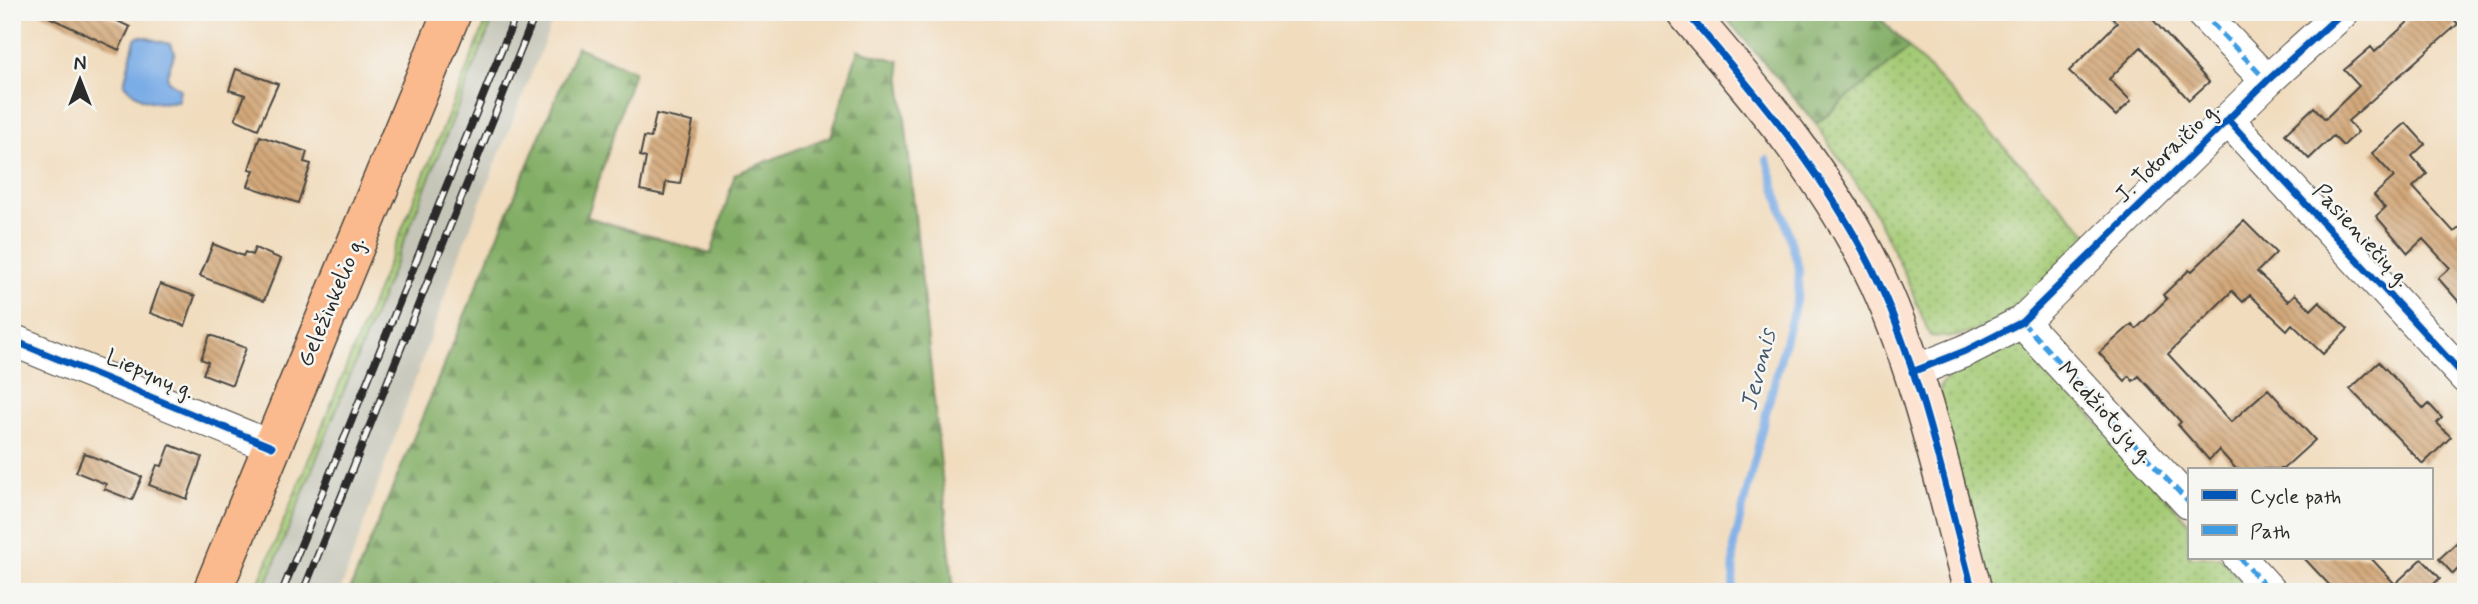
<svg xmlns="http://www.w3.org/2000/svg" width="2478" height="604" font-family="Mynerve,sans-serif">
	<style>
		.railway { fill: #c5c5b8 }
		.grass { fill: url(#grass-dots); stroke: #687a50; stroke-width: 2 }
		.forest { fill: url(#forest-firs); stroke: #576c48; stroke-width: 2 }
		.water { fill: #7aace6; stroke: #526c88; stroke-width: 2 }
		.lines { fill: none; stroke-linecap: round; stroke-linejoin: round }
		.stream { stroke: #7aace6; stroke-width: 8 }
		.building { fill: url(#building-back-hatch) }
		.street-casing { stroke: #494641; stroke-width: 34 }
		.secondary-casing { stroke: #494641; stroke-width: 41 }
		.primary-casing { stroke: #494641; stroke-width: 41 }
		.street { stroke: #fff; stroke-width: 32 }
		.secondary { stroke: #fde3d1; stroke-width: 38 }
		.primary { stroke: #fbba8d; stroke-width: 38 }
		.rail-casing { stroke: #2b2b2b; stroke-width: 8 }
		.rail { stroke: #f6f6f2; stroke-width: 5; stroke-dasharray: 16; stroke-linecap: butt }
		.quiet { stroke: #3d9ce1; stroke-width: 5; stroke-dasharray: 10 5; stroke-linecap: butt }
		.cycleway-casing { stroke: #f6f6f2; stroke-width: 11 }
		.cycleway { stroke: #0057b8; stroke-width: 7 }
		.labels { text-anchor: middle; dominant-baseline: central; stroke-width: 5; stroke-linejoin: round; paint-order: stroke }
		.street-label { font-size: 23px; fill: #2b2b2b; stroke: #f6f6f2 }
		.water-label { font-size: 24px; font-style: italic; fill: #47586c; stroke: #f6f6f2 }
	</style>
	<defs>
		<pattern id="grass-dots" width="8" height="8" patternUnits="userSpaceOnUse" patternTransform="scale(1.75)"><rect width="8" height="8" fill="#a4ca74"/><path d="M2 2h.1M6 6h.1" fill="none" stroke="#86a45f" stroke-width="1.8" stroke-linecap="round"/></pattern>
		<pattern id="forest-firs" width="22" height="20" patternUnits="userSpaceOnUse" patternTransform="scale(1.75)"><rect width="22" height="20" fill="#83ae66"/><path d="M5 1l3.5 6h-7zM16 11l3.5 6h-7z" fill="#6b8e54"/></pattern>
		<pattern id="building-back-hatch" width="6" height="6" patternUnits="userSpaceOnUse" patternTransform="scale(1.75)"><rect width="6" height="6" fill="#d3a87a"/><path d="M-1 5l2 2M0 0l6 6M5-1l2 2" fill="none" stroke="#ab8964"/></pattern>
	</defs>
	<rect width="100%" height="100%" fill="#f6f6f2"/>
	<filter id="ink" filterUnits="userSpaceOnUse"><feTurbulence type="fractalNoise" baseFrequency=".0143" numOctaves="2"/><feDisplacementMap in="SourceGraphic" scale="14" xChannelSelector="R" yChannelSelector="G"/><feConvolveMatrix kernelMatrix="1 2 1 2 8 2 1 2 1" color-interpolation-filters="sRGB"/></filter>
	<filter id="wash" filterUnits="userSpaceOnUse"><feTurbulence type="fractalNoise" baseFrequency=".00686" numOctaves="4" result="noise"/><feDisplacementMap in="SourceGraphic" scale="28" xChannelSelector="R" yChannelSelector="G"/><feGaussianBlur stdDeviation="1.57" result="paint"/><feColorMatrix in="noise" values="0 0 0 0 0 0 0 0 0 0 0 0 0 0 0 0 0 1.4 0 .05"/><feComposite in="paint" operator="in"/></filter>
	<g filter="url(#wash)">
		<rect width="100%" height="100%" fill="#f1dcbd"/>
		<path class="railway" d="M496 12H556L460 253 340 592H263Z"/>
		<path class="grass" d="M490 12H496L263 592H255Z
			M1909 48 2092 238C2054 274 2006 330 1951 337 1945 338 1936 336 1930 336L1905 274 1870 204 1816 124Z
			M2009 344 2026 347 2037 356 2189 523V557H2220L2252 592H1987L1937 403 1941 385 1957 367Z"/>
		<path class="forest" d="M1721 12H1874L1909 48 1816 124Z
			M577 47 634 71 587 217 711 254 735 174 831 136 858 50 899 61 954 592H349Z"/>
		<path class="water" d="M140 36 170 44 175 52 167 75 168 81 180 89 178 101C157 105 138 101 124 84L135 39Z"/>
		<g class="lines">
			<path class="stream" d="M1733 592 1734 544 1766 413 1798 294 1799 269 1767 160"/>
		</g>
		<g id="blocks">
			<path class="building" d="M38 12H99L130 27 119 50Z
				M2108 12H2146L2209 82 2189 100 2141 47 2109 79 2131 101 2116 116 2069 71 2117 23Z
				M2399 12H2448L2458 24 2348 121 2358 132 2343 146 2333 136 2309 159 2285 134 2314 107 2325 119 2359 86 2344 70 2371 47 2375 52 2408 22Z
				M236 69 278 84 258 129 235 119 245 95 229 90Z
				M656 114 693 122 680 184 666 182 664 195 640 190 646 158 640 156 644 137 651 138Z
				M2406 123 2425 144 2412 156 2427 174 2413 187 2454 232 2466 223V310L2438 278 2450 268 2423 239 2408 253 2376 216 2385 208 2374 195 2394 177 2372 153Z
				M260 136 307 152 304 162 311 164 298 203 248 186 254 170 249 169Z
				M2244 221 2276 253 2257 272 2288 301 2295 294 2311 310 2319 302 2348 329 2323 354 2292 324 2287 330 2250 295 2243 302 2232 291 2168 354 2231 422 2268 389 2315 440 2283 469H2236L2219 450 2209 460 2178 425 2181 422 2139 376 2133 381 2129 376 2125 381 2099 353 2132 324 2136 329 2167 299 2163 295 2189 270 2191 272Z
				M213 244 243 256 245 252 252 255 255 248 281 259 264 301 200 276Z
				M160 284 195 296 185 326 150 313Z
				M210 335 246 348 232 385 203 374 208 362 201 359Z
				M2379 362 2424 409 2429 404 2442 418 2437 423 2451 437 2423 464 2350 389Z
				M170 445 202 457 187 499 149 485 157 465 162 466Z
				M84 453 142 477 132 500 104 489 106 484 76 472Z
				M2466 534V561L2453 574 2439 559Z
				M2303 557H2370L2395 584 2422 559 2440 578 2426 592H2336Z"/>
		</g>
	</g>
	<g filter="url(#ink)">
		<use href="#blocks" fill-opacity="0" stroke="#494641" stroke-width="2"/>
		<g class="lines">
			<g class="street-casing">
				<path id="street" d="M2201 12 2267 81
					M2229 121 2466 378
					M2022 322 2189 503
					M12 340 272 447
					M1912 372 1965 351 2022 322 2267 81 2343 12
					M2239 557 2271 592"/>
			</g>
			<g class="secondary-casing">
				<path id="secondary" d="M1686 12C1758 96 1832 181 1879 283 1922 377 1946 491 1973 592"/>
			</g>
			<g class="primary-casing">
				<path id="primary" d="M212 592 452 12"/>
			</g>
			<use href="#street" class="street"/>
			<use href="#secondary" class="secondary"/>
			<use href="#primary" class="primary"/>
			<g class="rail-casing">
				<path id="rail" d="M282 592 517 12
					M303 592 536 12"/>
			</g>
			<use href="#rail" class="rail"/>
			<path class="quiet" d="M2201 12 2267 81
				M2022 322 2189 503
				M2239 557 2271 592"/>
			<g class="cycleway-casing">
				<path id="cycleway" d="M1686 12C1758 96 1832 181 1879 283 1922 377 1946 491 1973 592
					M2229 121 2466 378
					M12 340 272 447
					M1912 372 1965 351 2022 322 2267 81 2343 12"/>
			</g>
			<use href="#cycleway" class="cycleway"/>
		</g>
	</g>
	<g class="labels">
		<g class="street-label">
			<text transform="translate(2168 153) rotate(-44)">J. Totoraičio g.</text>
			<text transform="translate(2361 236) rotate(47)">Pasieniečių g.</text>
			<text transform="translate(332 302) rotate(-67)">Geležinkelio g.</text>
			<text transform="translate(150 375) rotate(23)">Liepynų g.</text>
			<text transform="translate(2105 413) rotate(47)">Medžiotojų g.</text>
		</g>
		<g class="water-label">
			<text transform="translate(1759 370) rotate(-76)">Jevonis</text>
		</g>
	</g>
	<rect width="2478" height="604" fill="none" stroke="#f6f6f2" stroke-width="42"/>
	<rect x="2188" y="468" width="245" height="91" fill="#f6f6f2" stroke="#a5a5a2" stroke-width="2"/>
	<rect x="2202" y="490" width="35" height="10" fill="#0057b8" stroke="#a5a5a2" stroke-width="2"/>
	<text x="2250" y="503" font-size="21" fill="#2b2b2b">Cycle path</text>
	<rect x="2202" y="525" width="35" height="10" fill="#3d9ce1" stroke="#a5a5a2" stroke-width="2"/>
	<text x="2250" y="538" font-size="21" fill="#2b2b2b">Path</text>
	<g transform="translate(80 80)" stroke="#f6f6f2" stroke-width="5" paint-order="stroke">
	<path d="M0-5L12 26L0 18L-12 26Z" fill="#2b2b2b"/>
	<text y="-10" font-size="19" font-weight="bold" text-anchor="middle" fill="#2b2b2b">N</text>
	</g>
</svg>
